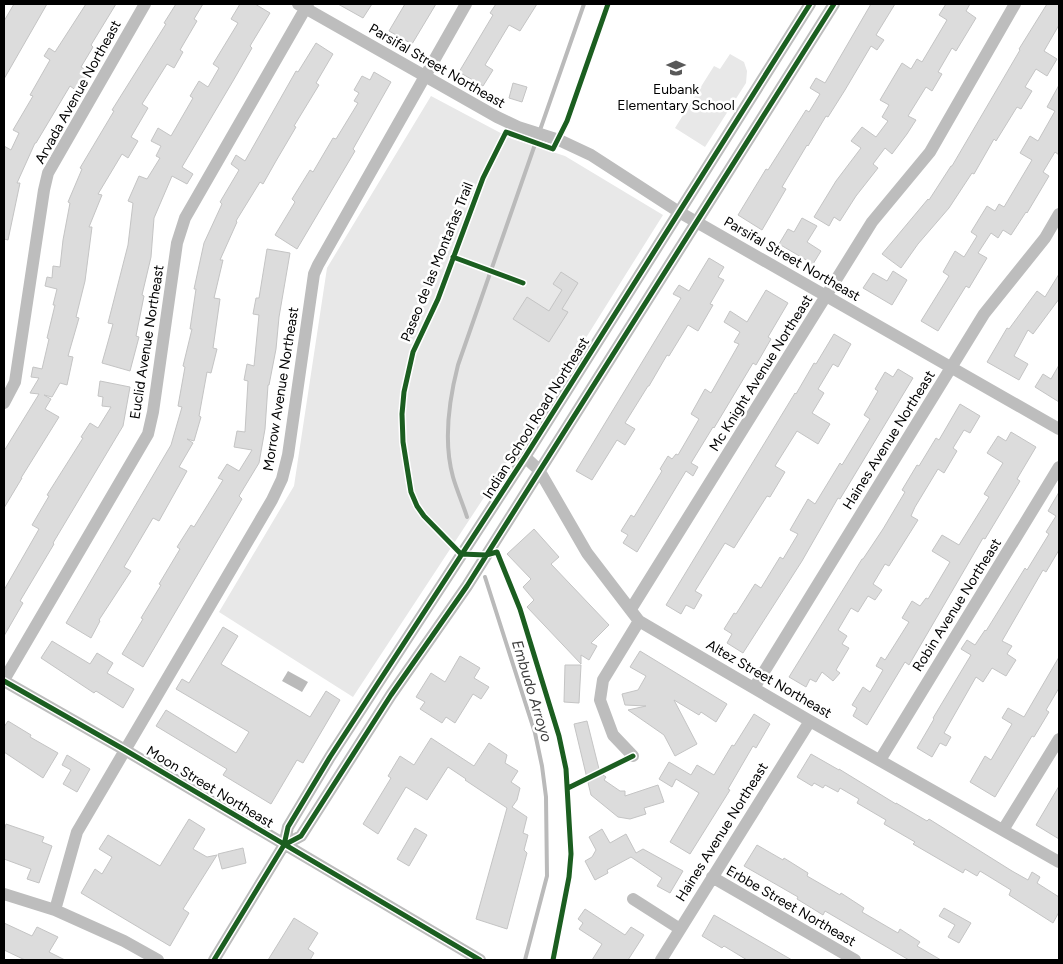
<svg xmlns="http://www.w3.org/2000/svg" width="1063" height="964" font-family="Figtree,sans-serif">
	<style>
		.green { fill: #e8e8e8 }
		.water { fill: #bababa }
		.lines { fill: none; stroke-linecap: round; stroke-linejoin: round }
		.stream { stroke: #bababa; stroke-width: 4 }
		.building { fill: #dcdcdc; stroke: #c4c4c4 }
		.minor { stroke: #bdbdbd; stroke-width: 12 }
		.cycleway-casing { stroke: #fff; stroke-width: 8 }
		.cycleway { stroke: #1b5e20; stroke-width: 5 }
		.labels { text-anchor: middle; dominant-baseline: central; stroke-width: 5; stroke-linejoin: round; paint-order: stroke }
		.street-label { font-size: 14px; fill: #000; stroke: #fff }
		.poi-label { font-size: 14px; fill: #000; stroke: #fff }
		.water-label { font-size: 15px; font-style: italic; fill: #3e3e3e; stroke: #fff }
	</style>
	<rect width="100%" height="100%" fill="#fff"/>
	<path class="green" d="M730 54 744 62 747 71 746 83 705 147 675 128 714 66 720 69Z
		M431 96 512 139 565 156 663 215 525 435 353 697 219 612 294 486 327 268Z"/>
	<path class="water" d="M288 671 308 682 302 692 282 681Z"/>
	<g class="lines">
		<path class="stream" d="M467 517C463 504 457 491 453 477 443 441 449 400 458 365L584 4
			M485 577 535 733 542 766 546 797 547 876 525 960"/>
	</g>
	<path class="building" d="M14 4H47L4 79V21Z
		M86 4H116L91 45 93 47 81 67 89 72 77 91 70 86 36 143H35L17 183H20L8 240 4 239V146L11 150 19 133 13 130 33 96 30 95 50 60 44 56 49 48 55 52Z
		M176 4H203L194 19 197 21 180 50 183 52 174 68 167 64 142 104 148 108 131 137 138 141 128 158 122 154 98 194 102 195 89 227H92L85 281 76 317 79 318 68 356 73 357 67 385 60 383 52 397 44 395 51 399 45 409 59 417 21 478H22L4 508V451L39 394 30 393 39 378 31 377 33 367 42 369 49 339 47 338 55 305H53L57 289 45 286 47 277 52 278 53 266 60 267 63 240 70 203 68 202 82 169 80 168 114 111 112 110 166 24 164 23Z
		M240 4H255L270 13 250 46 252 48 233 81 182 167 193 174 187 184 172 176 154 218 151 257 142 295 144 296 136 336 139 337 130 371 102 363 113 324 108 323 128 245 133 203 128 201 139 176 147 179 160 158 156 156 161 146 151 141 158 128 171 136 193 98 190 96 199 81 208 87 219 68 213 64 238 23 231 19Z
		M338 4H372L363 18Z
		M405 4H436L412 44 389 31Z
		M496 4H537L520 31 509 25 485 65 493 70 483 86 459 72 493 15 490 13Z
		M871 4H895L876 35 884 40 877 50 871 46 845 90 828 117 826 116 808 146 807 145 782 187 786 189 762 230 738 215 766 169 768 170 806 110 809 112 820 94 810 88 816 78 825 83Z
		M946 4H970L966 11 976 18 956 51 952 48 938 72 942 74 932 91 926 87 908 116 916 120 907 134 892 154 885 148 873 164 878 168 856 196 840 221 834 217 829 226 814 217 836 181 861 148 851 141 862 127 876 137 888 121 882 117 889 105 880 100 902 63 911 69 917 59 922 62 947 20 939 15Z
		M1047 4H1059V25L1044 51 1057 59 1047 76 1036 69 1025 87 1032 91 1021 109 1017 107 996 141 994 139 974 174 972 173 949 208 918 244 901 268 882 254 928 199 929 200 951 166H952L1020 50 1019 49Z
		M316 43 333 54 316 83 319 85 294 126 296 127 276 161 263 184 260 182 236 221 237 222 220 260H223L214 298 220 299 213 348 217 349 211 373 207 372 199 416 201 417 194 441 187 439 193 443 179 467 187 471 159 521 153 518 124 567 131 571 99 620 100 621 91 638 66 623 171 445 182 407 178 406 185 367 183 366 192 329H190L196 289H194L204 243 222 204 220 202 239 170 231 164 236 155 245 161 296 71 298 72Z
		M374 72 391 82 353 149 355 151 297 249 275 235 295 202 292 199 310 170 313 172 333 138 336 139 358 103 354 101 359 93 354 90 362 76 370 80Z
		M513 83 527 87 522 102 509 98Z
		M1059 85V155L1055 152 1043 172 1049 176 1027 213 1026 212 1011 235 1003 230 998 238 991 233 978 253 987 258 969 288 966 286 938 331 921 321 949 276 943 272 955 251 964 257 977 236 971 232 987 206 995 211 999 204 1004 207 1032 160 1020 153 1030 136 1038 141 1055 111 1047 107Z
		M802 218 817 226 807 242 821 251 813 264 779 244 788 229 794 232Z
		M267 249 290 253 279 317 276 349 269 385H268L265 429 259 463 239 496 242 499 143 667 122 654 143 619 141 618 161 585 159 584 180 549 177 547 191 525 194 527 223 480 218 478 227 464 239 471 252 450 234 447 237 431 245 432 248 381 244 380 247 364 254 366 259 315 253 314 256 298H259Z
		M709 258 724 267 718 277 724 280 710 304 713 305 698 331 688 325 669 356 667 355 649 386H648L625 423 635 429 625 445 617 440 592 480 576 471 681 298 673 294 679 285 689 291Z
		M893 271 907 280 892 305 863 288 873 273 887 281Z
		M561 272 578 283 562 309 568 312 549 342 513 319 527 297 549 311 562 290 553 284Z
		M1059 274V299L1033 334 1028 330 1014 356 1028 364 1019 380 987 362 1007 328 1009 329 1037 291 1045 297Z
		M766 290 788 303 768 337 771 339 756 365 753 363 714 428 713 427 691 463 698 467 693 476 686 471 637 552 623 543 628 535 621 531 631 515 634 517 662 471 660 469 668 456 672 459 676 454 678 455 699 419 691 414 705 389 711 393 739 344 734 342 740 332 724 322 730 311 747 322Z
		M834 334 851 344 838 367 833 364 818 389 824 393 812 413 830 424 818 444 797 431 775 466 785 472 770 497 767 496 734 548 725 543 695 591 702 595 694 609 686 605 681 614 666 605 795 393 796 394 814 363 816 364Z
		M1059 365V402L1035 387 1043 374 1051 379Z
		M898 369 913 378 840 499 838 498 802 561 743 653 727 643 732 634 724 629 734 613 736 614 755 584 761 588 780 557 783 559 798 534 790 530 808 499 815 504 840 463 842 465 870 419 864 415 878 391 875 389 885 372 893 377Z
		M100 381 130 387 123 426 53 543 54 544 20 601 23 603 4 636V590L39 529 32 525 49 496 47 495 83 438 81 437 90 423 98 428 111 407 102 406 103 397 98 396Z
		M960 404 980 416 970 433 964 430 953 448 957 451 944 473 938 469 915 507 911 516 918 520 889 566 885 564 873 584 882 590 875 600 868 596 858 612 851 608 838 630 847 636 842 644 849 648 836 670 840 673 833 681 822 672 816 682 810 679 806 687 789 677 862 559H863L883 529 905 492 902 490 917 465 919 466 936 438 939 440Z
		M1011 432 1036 447 1017 479 1020 481 985 539 983 538 909 665 905 662 867 725 853 716 857 708 852 705 863 687 870 692 883 670 876 666 881 657 885 660 909 622 902 618 912 601 920 606 926 598 928 599 950 562 932 551 942 535 959 545 989 497 984 494 1003 463 987 453 998 436 1006 441Z
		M1059 492V550L1046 572 1043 570 1002 641 1012 646 1007 654 1016 660 1006 676 992 668 983 682 976 677 944 733 951 737 946 746 940 743 932 757 917 748 934 719 933 718 971 655 961 649 967 640 975 645 985 630 986 631 1025 568 1027 570 1049 534 1046 532 1056 516 1048 511Z
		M534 529 559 557 551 564 609 625 591 643 597 646 589 660 581 655V664L527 607 534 600 523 587 531 579 507 554Z
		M223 627 238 636 221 664 310 717 326 691 340 700 303 763 297 760 271 804 223 775 227 769 156 726 166 710 236 753 249 732 176 689 182 679 189 683Z
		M52 641 90 664 97 653 113 663 107 673 134 689 123 708 96 691 94 693 41 658Z
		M640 651 727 704 716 722 701 712 699 715 674 700 697 744 675 756 664 735 628 710 646 706 625 705 622 694 638 690 646 676 630 667Z
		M460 656 480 668 474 678 489 687 481 699 473 694 455 723 446 717 442 723 420 709 425 702 416 697 431 673 445 682Z
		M1059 657V688L1046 710 1049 712 1034 737 1032 736 995 797 970 782 985 756 991 760 1012 724 1002 718 1008 708 1024 717Z
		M565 665H581L579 703 564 702Z
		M754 714 770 724 756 748 753 746 728 789 730 790 690 854 670 842 699 793 676 779 672 787 659 779 669 762 691 775 697 765 714 775 732 745 734 746Z
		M8 721 31 735 30 737 58 753 43 778 4 752V727Z
		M587 721 600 773 606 777 604 780 620 791H625V796L658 785 664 802 644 808 646 814 630 819 618 817 591 795 574 724Z
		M431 738 474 766 489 743 507 755 505 763 518 771 511 782 520 788 517 800 512 807 527 817 523 833 528 835 524 850 527 853 507 929 476 919 507 808 465 780 466 779 448 767 427 800 406 787 378 834 363 824 391 778 388 776 400 756 414 765Z
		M811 754 839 770V769L896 804V803L927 821 929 819 1012 871 1028 880 1032 872 1040 877 1037 883 1059 897V912L1053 923 1009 895 1011 890 980 871 977 876 965 869 963 873 913 844 915 842 884 824 886 820 857 803 859 799 840 788 838 792 825 785 823 788 814 783 812 786 797 777Z
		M67 755 90 769 77 792 63 784 71 770 62 765Z
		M1059 786V839L1036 825Z
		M189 819 205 829 193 849 207 857 217 855 183 909 189 913 170 946 81 893 95 869 102 874 112 857 99 849 108 835 160 866Z
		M6 824 44 837 42 842 52 846 39 883 27 879 31 869 4 859V832Z
		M415 828 427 835 409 866 397 859Z
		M602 829 610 843 626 834 636 853 643 849 683 871 670 893 657 886 662 878 631 857 607 870 608 873 595 880 585 861 592 857 596 850 589 837Z
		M757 845 783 860 784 858 808 873 807 876 840 895 841 893 864 908 862 912 898 933 900 929 920 942 917 946 941 960H909L825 911 823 915 797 899 798 897 744 866Z
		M243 848 246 863 222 869 218 854Z
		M944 908 971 923 959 943 948 937 955 925 939 916Z
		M585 909 625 935 631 927 644 935 628 960H592L602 944 579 929 583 923 578 919Z
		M714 915 792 960H747L724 946 722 948 702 936Z
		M294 918 318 933 308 949 314 953 310 960H268Z
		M4 923 32 936 37 927 58 937 49 952 65 960H25L4 950Z"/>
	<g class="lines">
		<path class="minor" d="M298 4 497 117 518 127 559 140 591 155 679 212 1059 429
			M4 403 15 382 44 190 48 173 145 4
			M525 457 539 470 587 553 639 621 810 721 1059 862
			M631 609 872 222 930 152 1015 4
			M4 680 148 434 153 412 177 243 185 218 308 4
			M4 681 125 750 480 960
			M754 688 984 314 1045 238 1059 214
			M633 756 613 735 600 700 603 680 639 621
			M880 760 1059 467
			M1003 830 1059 739
			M284 845 301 836 391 695 467 586 834 4
			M712 877 855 960
			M4 894 55 910 124 941 158 960
			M633 899 680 929
			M55 910 77 832 272 500 282 479 288 455 314 274 318 265 466 4
			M214 960 284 845 288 827 330 757 525 457 810 4
			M661 960 810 721"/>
		<g class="cycleway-casing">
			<path id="cycleway" d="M453 257 523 283
				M4 681 125 750 480 960
				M568 788 633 756
				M284 845 301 836 391 695 467 586 834 4
				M214 960 284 845 288 827 330 757 525 457 810 4
				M553 960 569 877 571 854 566 769 559 736 520 609 497 552 486 555 461 554 424 516 417 506 411 492 403 442 402 414 404 392 413 352 438 299 483 178 506 132 553 149 567 121 608 4"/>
		</g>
		<use href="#cycleway" class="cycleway"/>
	</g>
	<defs>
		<g id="school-bare" transform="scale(1.5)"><path d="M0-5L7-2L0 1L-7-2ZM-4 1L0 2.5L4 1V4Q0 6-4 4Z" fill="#595959" stroke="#fff" stroke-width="2.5" paint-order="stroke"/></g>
	</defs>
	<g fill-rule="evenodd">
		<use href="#school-bare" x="676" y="68"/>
	</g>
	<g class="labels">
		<g class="street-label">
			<text transform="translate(437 66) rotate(30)">Parsifal Street Northeast</text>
			<text transform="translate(78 92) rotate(-61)">Arvada Avenue Northeast</text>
			<text transform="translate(792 259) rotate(30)">Parsifal Street Northeast</text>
			<text transform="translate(437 262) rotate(-68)">Paseo de las Montañas Trail</text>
			<text transform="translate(147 342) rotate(-81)">Euclid Avenue Northeast</text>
			<text transform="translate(761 373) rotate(-58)">Mc Knight Avenue Northeast</text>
			<text transform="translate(281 389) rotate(-81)">Morrow Avenue Northeast</text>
			<text transform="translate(536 418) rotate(-58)">Indian School Road Northeast</text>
			<text transform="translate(889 440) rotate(-58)">Haines Avenue Northeast</text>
			<text transform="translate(957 605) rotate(-58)">Robin Avenue Northeast</text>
			<text transform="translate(769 679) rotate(30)">Altez Street Northeast</text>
			<text transform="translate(210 787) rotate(31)">Moon Street Northeast</text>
			<text transform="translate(722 832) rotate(-58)">Haines Avenue Northeast</text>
			<text transform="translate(791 906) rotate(30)">Erbbe Street Northeast</text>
		</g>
		<g class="poi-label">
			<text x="676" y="89">Eubank<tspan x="676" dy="16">Elementary School</tspan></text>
		</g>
		<g class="water-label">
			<text transform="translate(532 691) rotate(73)">Embudo Arroyo</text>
		</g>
	</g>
	<rect width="1063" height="964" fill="none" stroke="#000000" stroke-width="10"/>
</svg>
